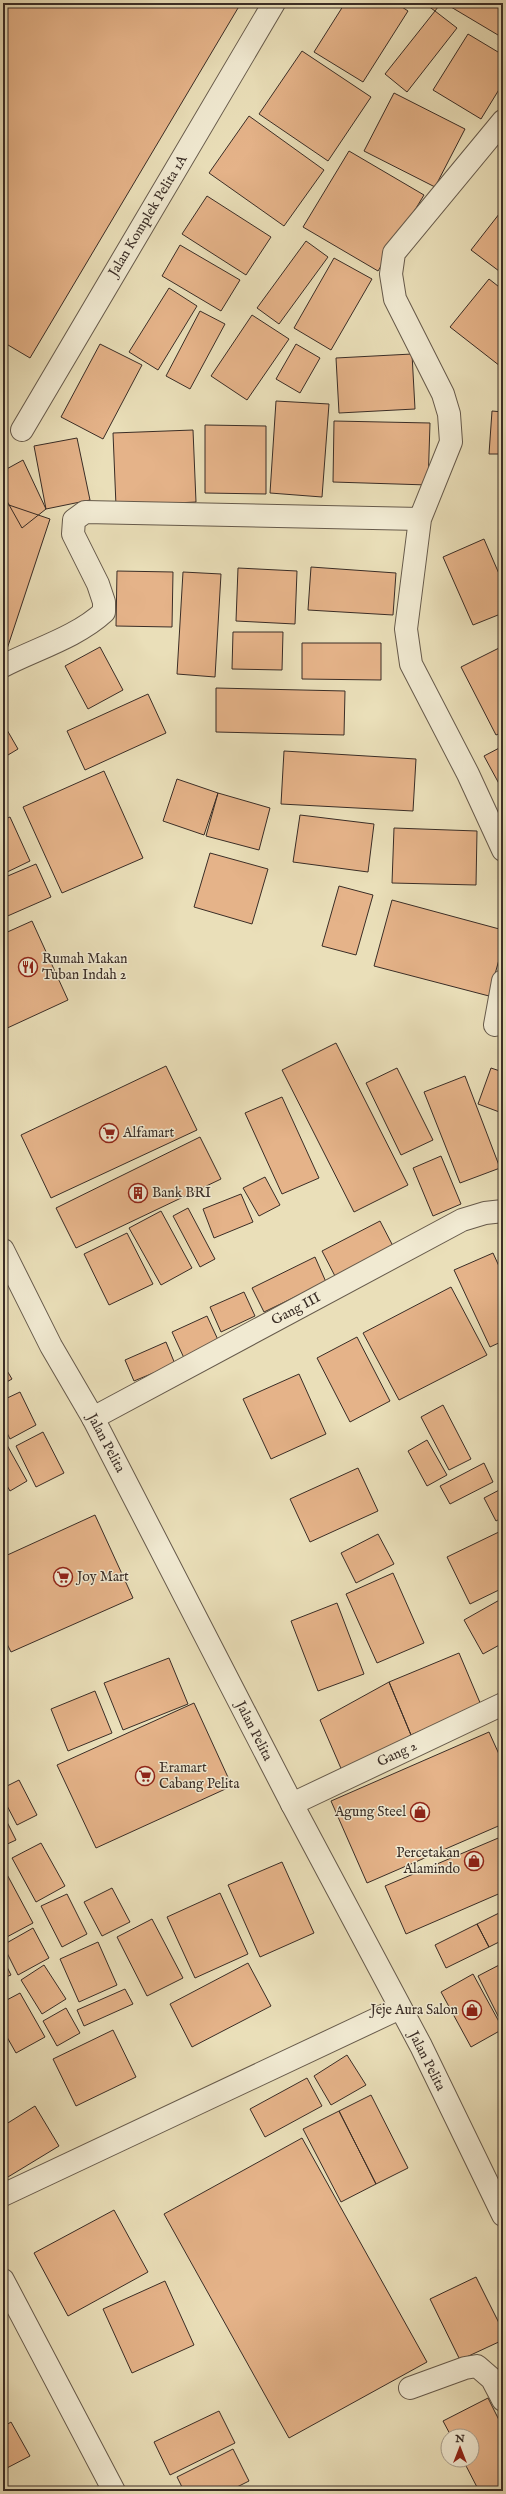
<svg xmlns="http://www.w3.org/2000/svg" width="506" height="2494" font-family="'IM FELL English',serif">
	<style>
		.building { fill: #e5b389; stroke: #3a2d26 }
		.lines { fill: none; stroke-linecap: round; stroke-linejoin: round }
		.minor-casing { stroke: #665a4b; stroke-width: 24 }
		.tertiary-casing { stroke: #665a4b; stroke-width: 24 }
		.minor { stroke: #f1ead2; stroke-width: 22 }
		.tertiary { stroke: #f1ead2; stroke-width: 22 }
		.labels { text-anchor: middle; dominant-baseline: central; stroke-width: 3; stroke-linejoin: round; paint-order: stroke }
		.street-label { font-size: 14px; fill: #3a2d26; stroke: #f1ead2 }
		.poi-label { font-size: 14px; fill: #3a2d26; stroke: #f1ead2; text-anchor: start }
	</style>
	<rect width="100%" height="100%" fill="#eadfb9"/>
	<filter id="stains"><feTurbulence type="fractalNoise" baseFrequency=".005" numOctaves="4"/><feColorMatrix values="0 0 0 0 .2 0 0 0 0 .09 0 0 0 0 .02 0 0 0 .5 -.17"/></filter>
	<radialGradient id="worn" r=".72"><stop offset=".6" stop-color="#630" stop-opacity="0"/><stop offset="1" stop-color="#630" stop-opacity=".3"/></radialGradient>
	<path class="building" d="M3 3H241L30 358 3 342Z
		M345 3H396L408 11 363 82 314 52Z
		M424 3H441L435 11Z
		M453 3H503V38L451 7Z
		M435 11 457 28 407 92 385 74Z
		M468 34 503 55V83L481 119 433 90Z
		M302 51 371 97 328 161 259 114Z
		M394 93 465 129 435 187 364 151Z
		M249 116 324 170 284 226 209 173Z
		M349 151 424 195 378 271 303 227Z
		M207 196 271 237 246 275 182 234Z
		M503 209V274L471 250Z
		M306 241 328 257 279 324 257 308Z
		M180 245 240 280 221 311 162 276Z
		M334 258 372 279 331 350 294 328Z
		M489 279 503 290V362L500 366 450 327Z
		M169 288 197 306 158 370 129 352Z
		M200 311 225 324 190 389 166 376Z
		M252 315 289 339 247 400 211 376Z
		M100 344 142 365 103 439 61 417Z
		M296 344 320 358 300 393 276 379Z
		M412 354 415 409 339 413 336 358Z
		M276 401 329 404 322 497 270 493Z
		M492 411 503 412V454H489Z
		M334 421 430 423 428 485 333 482Z
		M205 425 266 426V494L205 493Z
		M193 430 196 502 116 506 113 433Z
		M77 438 90 500 46 509 34 446Z
		M23 460 46 509 22 528 3 494V471Z
		M3 503 50 519 6 652 3 651Z
		M484 539 503 583V613L473 625 443 557Z
		M311 567 396 573 393 615 308 610Z
		M238 568 297 571 295 624 236 621Z
		M117 571 173 572 172 627 116 626Z
		M183 572 221 574 215 677 177 674Z
		M233 632H283L282 670 232 669Z
		M302 643H381V680L302 679Z
		M503 646V732L496 735 461 667Z
		M100 647 123 690 88 709 65 666Z
		M216 688 345 691 344 735 216 732Z
		M148 694 166 733 85 770 67 731Z
		M3 723 18 749 3 758Z
		M503 746V791L484 756Z
		M284 751 416 759 413 811 281 804Z
		M104 771 143 858 62 893 23 807Z
		M177 779 218 793 204 835 163 821Z
		M218 793 270 808 259 850 206 836Z
		M300 815 374 824 368 872 293 862Z
		M10 817 30 861 3 874V820Z
		M394 828 477 831 476 885 392 883Z
		M210 853 268 869 252 924 194 907Z
		M36 864 51 897 3 918V878Z
		M339 886 373 895 356 955 322 946Z
		M392 900 503 930V945L489 996 374 966Z
		M32 921 68 1000 3 1030V934Z
		M336 1043 408 1185 354 1212 282 1070Z
		M166 1066 197 1130 51 1198 21 1135Z
		M397 1068 433 1140 401 1155 366 1083Z
		M491 1068 503 1072 502 1113 478 1104Z
		M465 1076 500 1168 460 1183 424 1092Z
		M282 1097 319 1178 282 1194 245 1113Z
		M200 1137 221 1179 76 1248 56 1208Z
		M441 1156 461 1204 433 1216 413 1168Z
		M265 1177 280 1205 259 1216 243 1188Z
		M241 1194 253 1222 214 1238 203 1209Z
		M188 1208 215 1259 200 1267 173 1216Z
		M161 1211 192 1268 161 1285 129 1228Z
		M380 1221 394 1248 336 1278 322 1251Z
		M127 1233 153 1284 109 1305 84 1254Z
		M493 1253 503 1275V1341L490 1347 454 1270Z
		M315 1257 326 1282 264 1312 252 1288Z
		M451 1287 487 1355 399 1400 363 1333Z
		M244 1292 255 1316 221 1332 210 1307Z
		M207 1316 219 1342 184 1358 172 1332Z
		M357 1337 390 1401 350 1422 317 1358Z
		M166 1342 175 1364 134 1381 125 1360Z
		M3 1364 12 1379 3 1384Z
		M299 1374 326 1434 271 1459 243 1399Z
		M20 1392 36 1425 10 1439 3 1425V1400Z
		M443 1405 471 1459 449 1470 421 1417Z
		M43 1432 64 1473 36 1487 16 1446Z
		M3 1438 27 1481 10 1491 3 1479Z
		M427 1440 447 1475 427 1486 408 1451Z
		M484 1463 493 1482 450 1504 440 1486Z
		M358 1468 378 1511 310 1542 290 1499Z
		M503 1488V1517L496 1521 484 1498Z
		M95 1515 133 1598 11 1652 3 1636V1557Z
		M503 1530V1588L470 1604 447 1557Z
		M378 1534 394 1564 356 1583 341 1553Z
		M393 1573 424 1643 377 1663 346 1594Z
		M503 1598V1643L483 1654 464 1620Z
		M337 1603 364 1674 318 1691 291 1621Z
		M459 1653 481 1705 411 1735 389 1682Z
		M169 1658 188 1704 123 1730 104 1683Z
		M389 1682 411 1735 343 1773 320 1720Z
		M95 1691 112 1733 68 1751 51 1709Z
		M194 1703 232 1786 96 1848 57 1765Z
		M489 1732 503 1763V1824L367 1883 331 1801Z
		M19 1780 37 1815 17 1825 3 1798V1788Z
		M3 1814 16 1840 3 1846Z
		M503 1836V1892L406 1934 385 1886Z
		M41 1843 65 1886 36 1902 12 1858Z
		M282 1862 314 1933 260 1957 228 1885Z
		M3 1867 33 1923 3 1939Z
		M112 1888 130 1922 102 1936 84 1902Z
		M220 1893 248 1954 195 1978 167 1917Z
		M67 1894 87 1934 62 1947 41 1906Z
		M503 1911V1940L489 1947 477 1924Z
		M152 1919 183 1978 147 1996 117 1937Z
		M477 1924 489 1947 446 1968 435 1945Z
		M33 1928 49 1958 18 1975 3 1945Z
		M98 1942 117 1985 79 2002 60 1959Z
		M3 1959 11 1975 3 1978Z
		M248 1963 271 2006 192 2047 170 2004Z
		M503 1963V2026L478 1976Z
		M44 1965 66 1999 42 2014 21 1980Z
		M473 1974 503 2029 471 2047 441 1992Z
		M125 1989 133 2004 84 2026 77 2010Z
		M20 1993 45 2037 16 2053 3 2030V2002Z
		M66 2008 80 2033 57 2046 43 2021Z
		M113 2030 136 2077 76 2106 53 2059Z
		M347 2055 366 2085 331 2105 314 2076Z
		M307 2078 322 2106 265 2137 250 2109Z
		M371 2095 408 2168 376 2184 339 2111Z
		M35 2106 59 2146 3 2180V2126Z
		M339 2111 376 2184 341 2202 303 2129Z
		M302 2138 427 2362 289 2438 164 2214Z
		M114 2210 148 2272 68 2316 34 2253Z
		M476 2277 503 2331V2340L460 2360 430 2299Z
		M165 2281 194 2345 132 2373 103 2309Z
		M488 2398 503 2428V2491H479L463 2460H472V2436H451L443 2421Z
		M219 2411 235 2443 170 2475 154 2442Z
		M11 2422 30 2456 5 2469 3 2427Z
		M233 2449 249 2481 229 2491H184L177 2477Z"/>
	<g class="lines">
		<g class="minor-casing">
			<path id="minor" d="M503 121 394 253 391 274 395 299 443 394 449 414 451 442 420 519 406 629 411 664 468 774 503 850
				M22 430 274 3
				M3 666C36 649 77 637 104 612V602L98 584 73 534 74 520 85 512 420 519
				M495 1025 503 981
				M93 1418 462 1220 485 1213 503 1211
				M292 1804 503 1704
				M3 2195 400 2008
				M3 2280 114 2491
				M410 2388 465 2368 477 2366 492 2379 503 2400"/>
		</g>
		<g class="tertiary-casing">
			<path id="tertiary" d="M3 1250 51 1346 93 1418 292 1804 421 2046 503 2215"/>
		</g>
		<use href="#minor" class="minor"/>
		<use href="#tertiary" class="tertiary"/>
	</g>
	<defs>
		<g id="restaurant-ring" transform="scale(1)"><circle r="9.5" fill="#f1ead2" stroke="#8f2418" stroke-width="1.5"/><path d="M-5-6h1v4h1v-4h1v4h1v-4h1v5L-1.5 .5V6h-2V.5L-5-1ZM5-6V6H3V1.5H1.5Q1.5-4 5-6Z" fill="#8f2418"/></g>
		<g id="supermarket-ring" transform="scale(1)"><circle r="9.5" fill="#f1ead2" stroke="#8f2418" stroke-width="1.5"/><path d="M-6-5.5h2.5l.6 2H6L4.5 2H-2.5L-4.4-4H-6ZM-1.5 3.2a1.3 1.3 0 1 0 .1 0ZM3 3.2a1.3 1.3 0 1 0 .1 0Z" fill="#8f2418"/></g>
		<g id="building-ring" transform="scale(1)"><circle r="9.5" fill="#f1ead2" stroke="#8f2418" stroke-width="1.5"/><path d="M-4-6H4V6H1V3H-1V6H-4ZM-2.5-4.3h1.7v1.8h-1.7ZM.8-4.3h1.7v1.8H.8ZM-2.5-1h1.7V.8h-1.7ZM.8-1h1.7V.8H.8Z" fill="#8f2418"/></g>
		<g id="shop-ring" transform="scale(1)"><circle r="9.5" fill="#f1ead2" stroke="#8f2418" stroke-width="1.5"/><path d="M-5-2.5h2.3a2.7 3.5 0 0 1 5.4 0H5L5.5 6h-11ZM-1.5-2.5h3a1.5 2.3 0 0 0-3 0Z" fill="#8f2418"/></g>
	</defs>
	<g fill-rule="evenodd">
		<use href="#restaurant-ring" x="28" y="967"/>
		<use href="#supermarket-ring" x="109" y="1133"/>
		<use href="#building-ring" x="138" y="1193"/>
		<use href="#supermarket-ring" x="63" y="1577"/>
		<use href="#supermarket-ring" x="145" y="1776"/>
		<use href="#shop-ring" x="420" y="1812"/>
		<use href="#shop-ring" x="474" y="1861"/>
		<use href="#shop-ring" x="472" y="2010"/>
	</g>
	<g class="labels">
		<g class="street-label">
			<text transform="translate(148 216) rotate(-59)">Jalan Komplek Pelita 1A</text>
			<text transform="translate(296 1309) rotate(-28)">Gang III</text>
			<text transform="translate(106 1443) rotate(62)">Jalan Pelita</text>
			<text transform="translate(254 1731) rotate(63)">Jalan Pelita</text>
			<text transform="translate(397 1754) rotate(-25)">Gang 2</text>
			<text transform="translate(427 2061) rotate(63)">Jalan Pelita</text>
		</g>
		<g class="poi-label">
			<text x="42" y="959">Rumah Makan<tspan x="42" dy="16">Tuban Indah 2</tspan></text>
			<text x="123" y="1133">Alfamart</text>
			<text x="152" y="1193">Bank BRI</text>
			<text x="77" y="1577">Joy Mart</text>
			<text x="159" y="1768">Eramart<tspan x="159" dy="16">Cabang Pelita</tspan></text>
			<text x="406" y="1812" text-anchor="end">Agung Steel</text>
			<text x="460" y="1853" text-anchor="end">Percetakan<tspan x="460" dy="16">Alamindo</tspan></text>
			<text x="458" y="2010" text-anchor="end">Jeje Aura Salon</text>
		</g>
	</g>
	<rect width="506" height="2494" fill="none" stroke="#eadfb9" stroke-width="16"/>
	<rect x="4" y="4" width="498" height="2486" fill="none" stroke="#3a2d26" stroke-width="2"/>
	<rect x="8" y="8" width="490" height="2478" fill="none" stroke="#3a2d26"/>
	<g transform="translate(460 2448)"><circle r="19" fill="#f1ead2" stroke="#a89e8d"/>
	<path d="M0-3L7 15L0 10L-7 15Z" fill="#8f2418"/>
	<text y="-6" font-size="11" font-weight="bold" text-anchor="middle" fill="#3a2d26">N</text>
	</g>
	<rect width="100%" height="100%" filter="url(#stains)"/>
	<rect width="100%" height="100%" fill="url(#worn)"/>
</svg>
